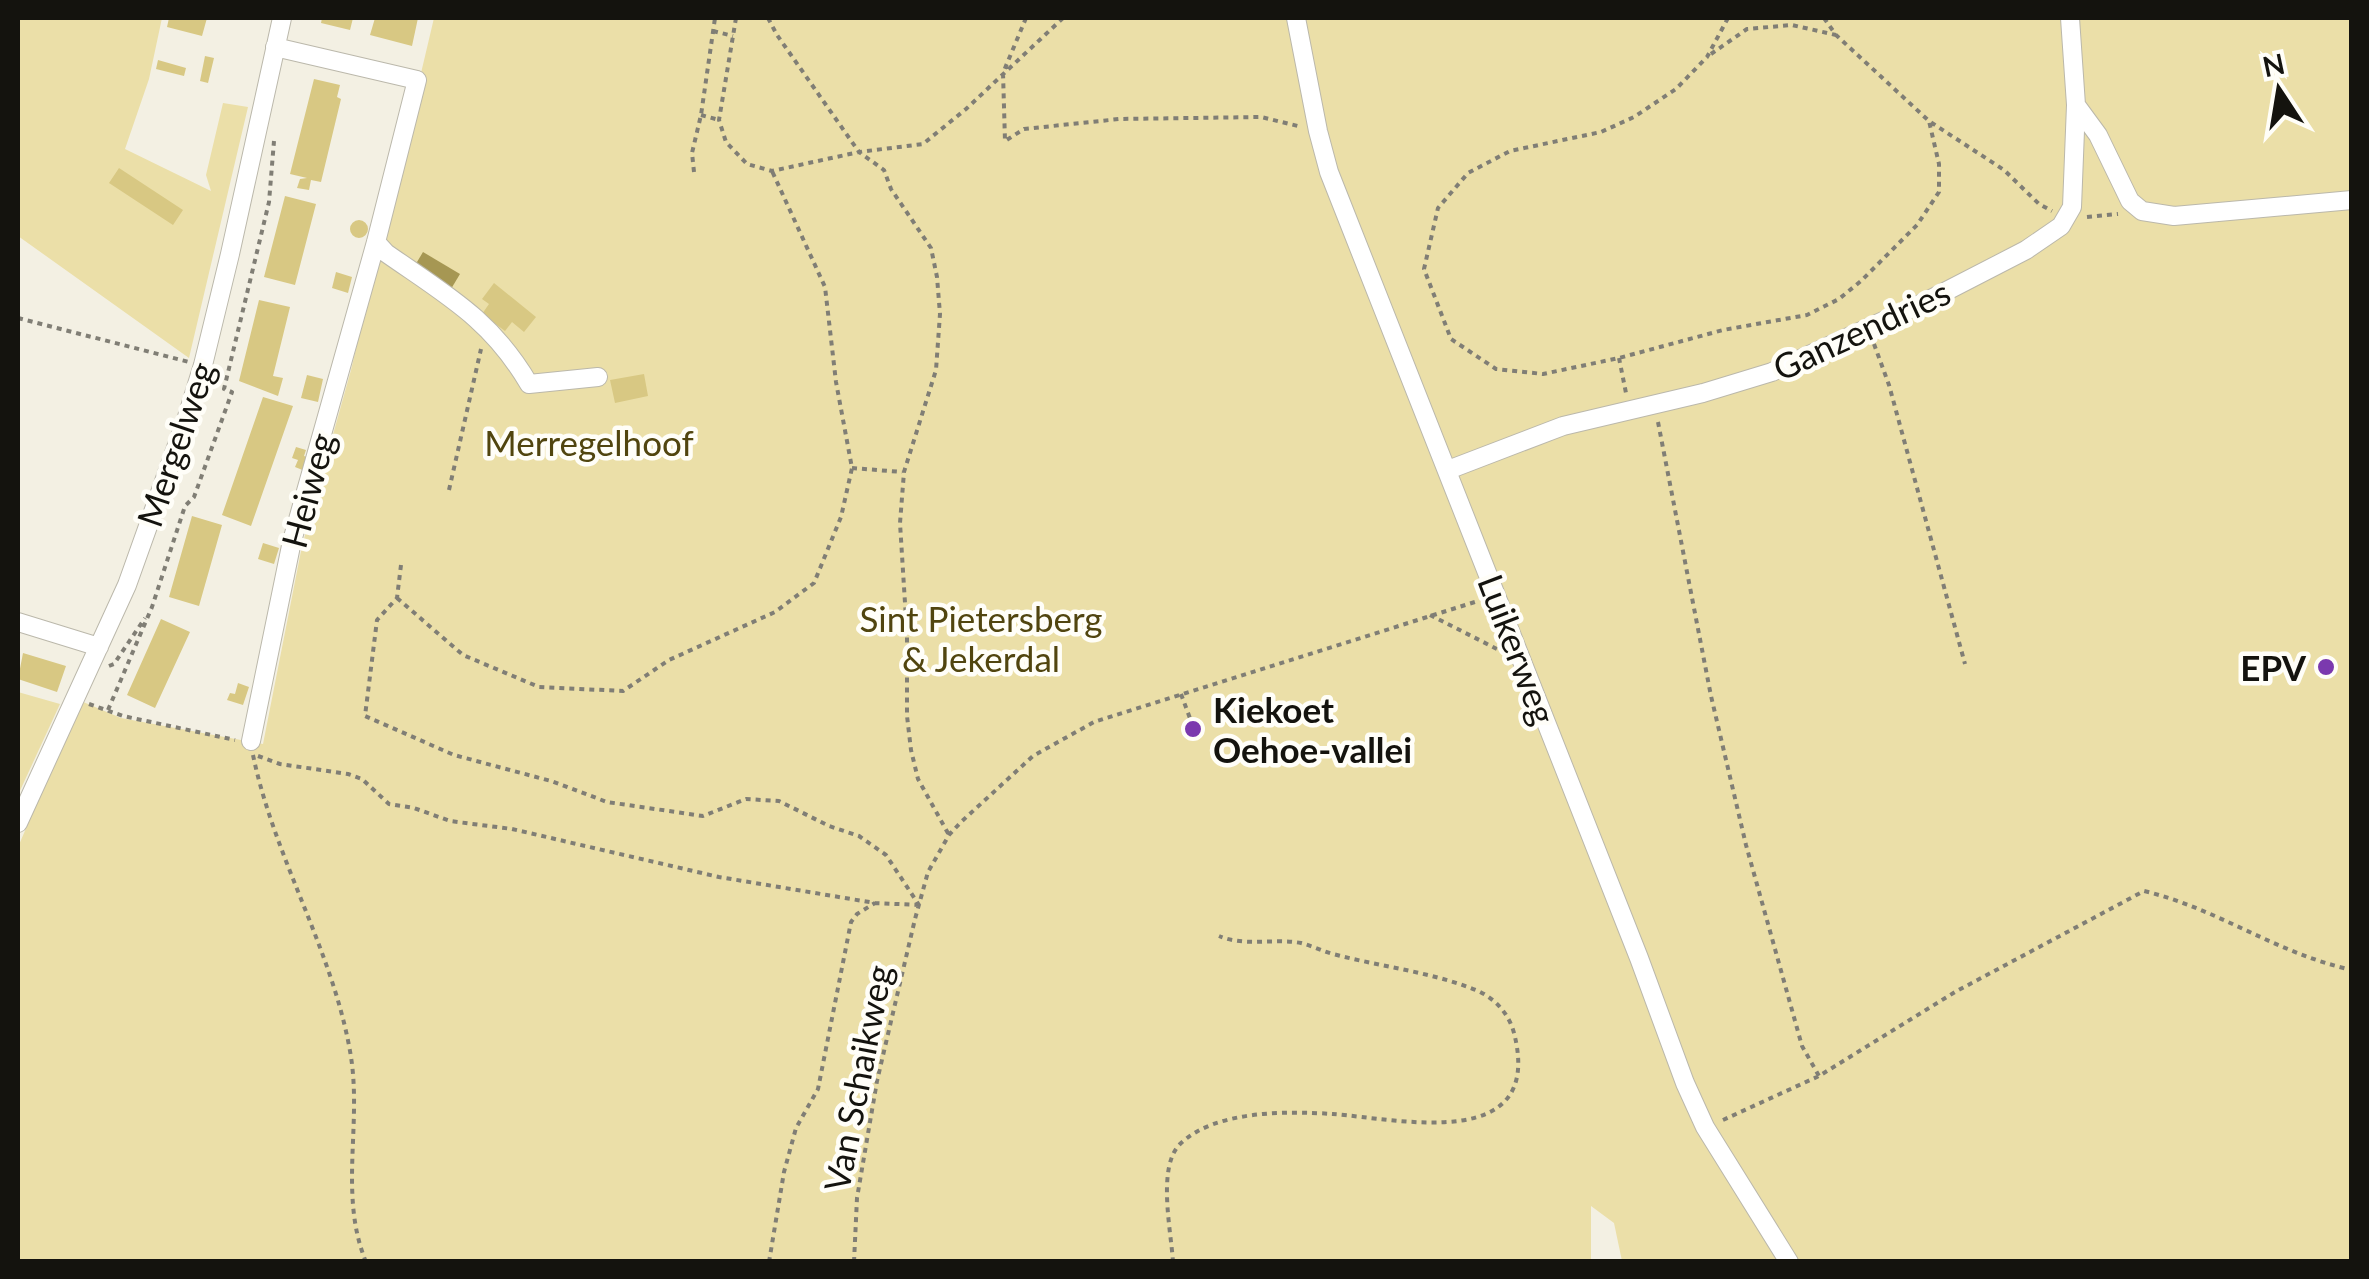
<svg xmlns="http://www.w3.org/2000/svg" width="2369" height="1279" font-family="Lato,sans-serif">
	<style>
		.green { fill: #ebdfa8 }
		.water { fill: #a69753 }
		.building { fill: #d8c883 }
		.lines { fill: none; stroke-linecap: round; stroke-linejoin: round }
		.minor-casing { stroke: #bbb8ab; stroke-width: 20 }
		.path { stroke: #807e75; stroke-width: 4; stroke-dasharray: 5 5; stroke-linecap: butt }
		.minor { stroke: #fff; stroke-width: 18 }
		.poi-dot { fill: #7b39ae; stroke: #fffef8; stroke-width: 4 }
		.labels { text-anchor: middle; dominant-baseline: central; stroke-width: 9; stroke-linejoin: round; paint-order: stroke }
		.street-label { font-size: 35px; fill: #14130e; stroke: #fffef8 }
		.park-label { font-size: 35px; fill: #51450f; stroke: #fffef8 }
		.poi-label { font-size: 35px; font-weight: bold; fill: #14130e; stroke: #fffef8; text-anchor: end }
	</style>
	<rect width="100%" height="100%" fill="#f3f0e3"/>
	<path class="green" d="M18 18H162L149 79 125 149 211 191 206 175 223 103 248 107 189 358 18 236Z
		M434 18H2351V1261H1622L1614 1223 1591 1206V1262H18V847L81 701 121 718 263 744 302 546 351 370Z
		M18 692 60 704 18 795Z"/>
	<path class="water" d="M423 252 460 274 451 289 414 267Z"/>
	<path class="building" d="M169 18H207L202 36 167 27Z
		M322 18H353L350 30 321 23Z
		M375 18H418L412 46 370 35Z
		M205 56 214 58 208 83 200 81Z
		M158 60 186 68 184 76 156 69Z
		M314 79 340 85 337 97 341 99 321 182 311 180 309 190 297 188 300 179 307 178 290 174Z
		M119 168 183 210 173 225 109 183Z
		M285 196 316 204 295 285 264 277Z
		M350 229a9 9 0 1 1 18 0a9 9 0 1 1-18 0Z
		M336 272 352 277 348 293 332 288Z
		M494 283 536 317 524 332 512 322 505 331 482 314 489 304 482 299Z
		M259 300 290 307 273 376 283 378 278 396 239 381Z
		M644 374 648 396 615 403 610 380Z
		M307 375 323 379 318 402 301 398Z
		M263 397 293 406 251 526 222 515Z
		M296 447 306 450 304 456 310 458 305 471 295 467 298 460 292 458Z
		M192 516 222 525 199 606 169 597Z
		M263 543 279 548 274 564 258 559Z
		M161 619 190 632 155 708 127 695Z
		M23 653 66 666 57 692 18 679Z
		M238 683 249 687 243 705 227 700 230 693 235 694Z"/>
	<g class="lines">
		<g class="minor-casing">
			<path id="minor" d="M1296 18 1318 131 1329 172 1639 958 1685 1083 1705 1127 1789 1262
				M2076 105 2098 135 2130 201 2142 211 2174 216 2352 200
				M376 242 386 253C446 295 491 319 529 384L598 377
				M1448 470 1563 426 1703 393 1772 372 1929 300 2026 250 2061 226 2072 207 2076 105 2070 18
				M18 622 99 647
				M251 741 292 541 376 242 417 80 275 47
				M18 823 127 585 187 417 203 365 230 254 282 18"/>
		</g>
		<path class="path" d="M736 18 719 120 726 142 747 164 772 171 859 152 923 144 966 109 1063 18
			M768 18 777 35 859 152 884 170 891 189 931 248 937 277 940 314 936 370 904 472 900 523 907 635V716L911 750 918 779 949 835
			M1026 18 1003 73 1005 141 1024 129 1119 119 1261 117 1302 127
			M1728 18 1707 57 1676 89 1634 117 1601 132 1510 151 1468 173 1438 208 1424 269 1451 339 1496 369 1543 374 1619 358 1723 330 1807 315 1839 299 1861 281 1917 225 1939 192V164L1929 121
			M1824 18 1836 35 1929 121 2004 170 2039 204 2052 211
			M713 31 733 36
			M1711 54 1747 29 1792 25 1836 35
			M701 115 719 120
			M694 172 692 153 701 115 715 18
			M2087 217 2118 214
			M18 318 189 362
			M1874 344 1889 385 1965 664
			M1619 358 1626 393
			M1658 422 1711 696 1746 845 1802 1046 1819 1076
			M852 468 902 472
			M449 490 481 349
			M401 565 397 598 377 620 365 716 454 755 551 781 607 802 703 816 746 799 779 801 829 826 859 836 886 855 919 905
			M397 598 463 655 539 687 623 691 669 660 775 612 814 583 841 517 852 468 836 382 825 287 772 171
			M1430 615 1497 649
			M109 666 114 664 145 618
			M1181 694 1191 721
			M89 704 123 716 235 740
			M108 710 152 607 185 506 194 497 232 392 224 389 269 202 274 141
			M253 755C274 857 332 949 350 1051 363 1122 338 1194 366 1262
			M258 756 280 764 348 774 362 779 389 804 414 808 450 821 512 829 719 877 875 903 919 905
			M1723 1120 1819 1076 1955 992 2144 891C2219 909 2275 953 2352 970
			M769 1262 784 1172 796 1128 818 1089 851 922 857 914 875 903
			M854 1262 857 1198 877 1081 915 919 928 872 949 835 961 822 1033 756 1094 722 1478 601
			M1173 1262C1171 1230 1157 1167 1180 1144 1215 1110 1287 1111 1333 1114 1399 1119 1545 1154 1514 1033 1509 1014 1495 998 1476 990 1431 972 1383 967 1337 955 1324 952 1313 946 1301 943 1273 938 1245 947 1219 936"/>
		<use href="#minor" class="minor"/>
	</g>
	<g class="poi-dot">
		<circle cx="2326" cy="667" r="10"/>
		<circle cx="1193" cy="729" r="10"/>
	</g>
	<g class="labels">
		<g class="street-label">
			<text transform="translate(1861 329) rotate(-25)">Ganzendries</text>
			<text transform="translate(175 444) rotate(-71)">Mergelweg</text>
			<text transform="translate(307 490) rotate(-75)">Heiweg</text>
			<text transform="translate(1518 649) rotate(69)">Luikerweg</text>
			<text transform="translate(857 1078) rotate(-79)">Van Schaikweg</text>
		</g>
		<g class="park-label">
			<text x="589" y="442">Merregelhoof</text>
			<text x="981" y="618">Sint Pietersberg<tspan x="981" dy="40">&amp; Jekerdal</tspan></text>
		</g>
		<g class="poi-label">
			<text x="2306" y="667">EPV</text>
			<text x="1213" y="709" text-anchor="start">Kiekoet<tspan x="1213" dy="40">Oehoe-vallei</tspan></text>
		</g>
	</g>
	<rect width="2369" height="1279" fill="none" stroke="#14130e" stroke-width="40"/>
	<g transform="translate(2279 90) rotate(348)" stroke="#fffef8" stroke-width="8" paint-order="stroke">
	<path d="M0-8L18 38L0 25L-18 38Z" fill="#14130e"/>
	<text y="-15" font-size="28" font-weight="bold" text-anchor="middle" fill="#14130e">N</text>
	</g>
</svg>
